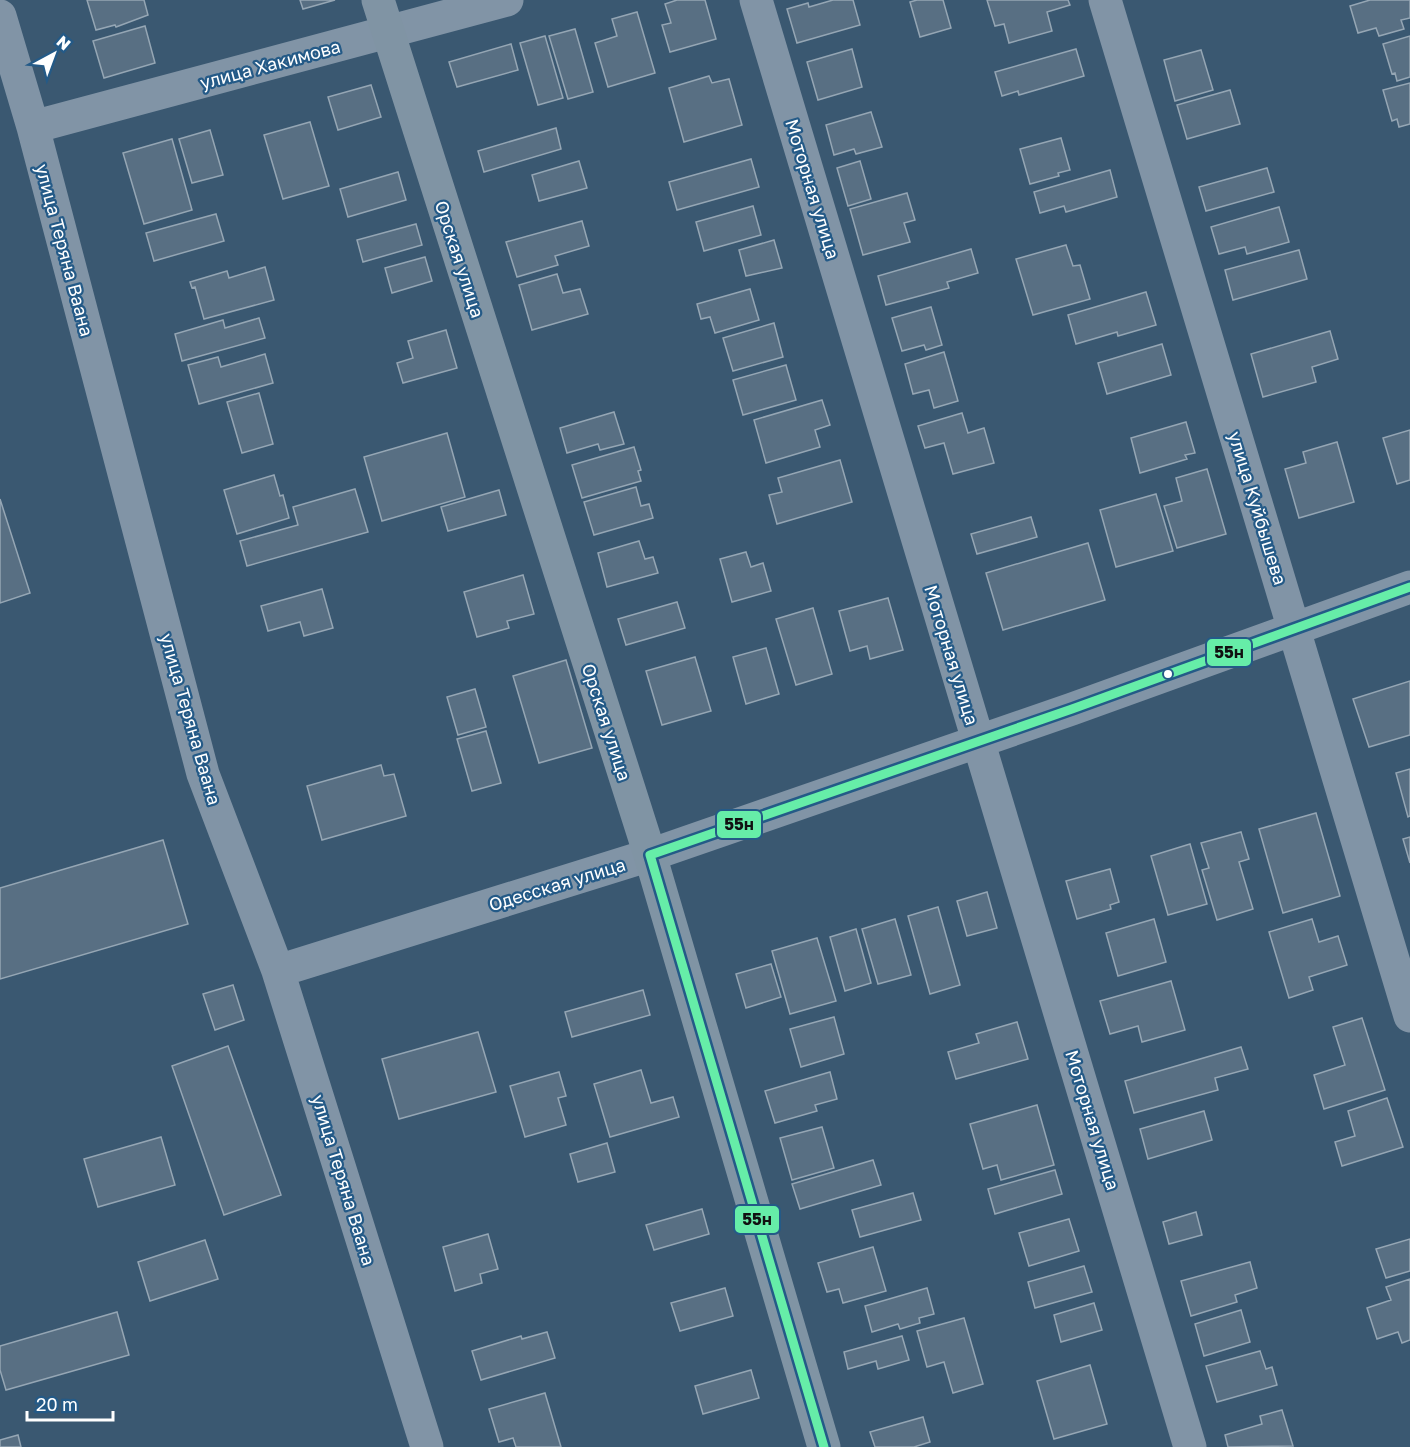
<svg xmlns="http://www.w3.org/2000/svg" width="1410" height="1447" font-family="'Golos Text',sans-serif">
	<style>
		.building { fill: #586f83; stroke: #95a6b4; stroke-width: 1.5 }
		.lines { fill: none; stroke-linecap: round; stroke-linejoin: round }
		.minor { stroke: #8194a6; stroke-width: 33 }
		.major { stroke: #8094a4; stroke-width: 33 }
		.bus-1-casing { stroke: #245a87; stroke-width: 14 }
		.bus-1 { stroke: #66eda8; stroke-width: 9 }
		.bus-dot { fill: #fff; stroke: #245a87; stroke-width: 2 }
		.labels { text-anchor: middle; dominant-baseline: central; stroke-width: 4.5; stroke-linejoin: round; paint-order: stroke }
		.street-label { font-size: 18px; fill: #fff; stroke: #245a87 }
		.line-badge { stroke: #245a87; stroke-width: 2 }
		.pale-badge-label { font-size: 16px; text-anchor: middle; font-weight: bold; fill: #111 }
	</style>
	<rect width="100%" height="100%" fill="#3a5871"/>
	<path class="building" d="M87 0H144L148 15 116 27 115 25 96 30Z
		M300 0H335L303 9Z
		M677 0H705L716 39 670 52 662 25 671 23 665 4Z
		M833 0H853L860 25 797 43 787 9 808 3 809 7Z
		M917 0H943L951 28 920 37 910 2Z
		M987 0H1068L1070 5 1047 12 1052 31 1009 43 1004 24 995 26Z
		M1370 0H1410V18L1401 20 1404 29 1379 36 1376 28 1358 33 1350 6Z
		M637 12 655 73 608 87 595 43 617 36 612 19Z
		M145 26 155 63 104 78 93 41Z
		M575 29 593 92 568 99 549 36Z
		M545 36 563 98 538 105 520 43Z
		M1410 36V77L1397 81 1395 73 1392 74 1383 44Z
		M511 44 518 70 457 87 449 62Z
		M852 49 862 87 818 100 807 62Z
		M1076 49 1084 76 1019 95 1018 91 1002 96 995 72Z
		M1201 50 1213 90 1175 101 1164 60Z
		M709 76 712 83 729 79 742 125 684 142 669 88Z
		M1410 83V124L1399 127 1397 119 1392 121 1383 90Z
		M371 85 381 117 338 130 328 97Z
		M1230 90 1240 124 1187 139 1177 105Z
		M871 112 882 147 856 154 854 149 834 155 826 125Z
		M310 122 329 186 283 199 264 135Z
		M556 128 561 149 484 172 478 151Z
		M210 130 223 175 192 183 179 139Z
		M1061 138 1070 170 1058 173 1059 176 1030 184 1020 149Z
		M172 139 192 210 144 224 123 153Z
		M751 159 759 187 677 210 669 182Z
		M579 161 587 188 539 201 532 175Z
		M860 161 871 199 848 206 837 168Z
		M1267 168 1274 192 1206 211 1199 187Z
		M1110 170 1117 197 1066 212 1064 206 1040 213 1034 192Z
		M398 172 406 200 348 217 340 189Z
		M907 193 915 220 904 223 910 242 863 255 850 209Z
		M753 206 761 235 704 251 696 222Z
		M1279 207 1289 242 1247 254 1245 247 1219 254 1211 227Z
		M216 214 224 241 154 261 146 233Z
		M582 221 589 246 555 256 558 265 517 277 506 242Z
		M416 224 422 245 363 262 357 240Z
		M774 240 782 268 746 276 739 250Z
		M1066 245 1073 266 1080 265 1090 299 1033 315 1016 259Z
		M971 249 978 273 947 282 949 288 886 305 878 276Z
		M1299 250 1307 279 1233 300 1225 270Z
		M425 257 432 281 392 293 385 268Z
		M265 267 274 300 204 319 195 287 192 288 190 282 227 271 229 278Z
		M557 274 563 293 580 289 588 314 532 330 519 285Z
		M750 289 759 320 715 333 710 317 701 319 697 304Z
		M1146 292 1156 325 1118 336 1117 332 1076 344 1068 315Z
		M931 307 942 345 926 350 924 345 902 351 892 318Z
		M259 318 265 338 182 361 175 334 223 320 225 328Z
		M774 323 783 357 733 371 723 338Z
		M446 330 457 368 403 383 397 363 413 358 408 341Z
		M1330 331 1338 359 1312 367 1316 382 1263 397 1251 354Z
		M1162 344 1171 375 1107 394 1098 363Z
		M944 352 958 401 934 408 929 390 913 394 905 364Z
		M265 354 273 383 199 404 188 365 218 357 221 367Z
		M786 365 796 400 743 415 733 380Z
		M259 393 273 444 242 453 227 402Z
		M822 400 830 425 815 430 820 447 766 463 754 420Z
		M614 412 624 444 600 450 598 444 567 453 560 428Z
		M962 413 968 433 984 428 994 463 953 474 944 443 925 448 918 426Z
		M1186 422 1195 453 1185 455 1187 459 1140 473 1131 438Z
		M1410 430V480L1397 484 1383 438Z
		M447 433 465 497 382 521 364 457Z
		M1337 442 1354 502 1299 518 1285 469 1306 463 1303 452Z
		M634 447 641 470 638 471 641 481 582 498 572 465Z
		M840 460 852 502 777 524 769 495 782 492 778 478Z
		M1207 469 1226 534 1177 548 1164 506 1182 501 1176 478Z
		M274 475 280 496 283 495 289 518 237 534 224 490Z
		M636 487 641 506 649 504 653 518 594 535 584 502Z
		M355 489 368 532 247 566 240 541 298 525 293 507Z
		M499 490 506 515 448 531 441 507Z
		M1156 494 1173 551 1116 567 1100 510Z
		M0 499 30 593 0 603Z
		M1031 517 1037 537 977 554 971 534Z
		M639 541 645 559 653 557 658 573 607 587 598 553Z
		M1088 543 1105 600 1003 630 986 573Z
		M746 552 751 567 763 563 771 591 732 602 720 559Z
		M523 575 534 614 507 621 509 628 477 637 464 592Z
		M322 589 333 628 304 636 300 622 268 631 261 606Z
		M888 598 903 650 870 659 867 646 850 651 839 611Z
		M677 602 685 628 626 645 618 619Z
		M813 608 832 674 796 685 776 619Z
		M766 648 779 694 746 704 733 657Z
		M695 657 711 711 662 725 646 671Z
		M566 660 592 748 539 763 513 676Z
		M1410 681V735L1369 747 1353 699Z
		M475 689 486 727 458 735 447 697Z
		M486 731 501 783 472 791 457 739Z
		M381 765 384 776 394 774 406 816 322 840 307 786Z
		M1410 769V816L1408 817 1396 773Z
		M1316 813 1340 896 1283 913 1259 829Z
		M1241 832 1249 859 1239 862 1253 909 1217 920 1202 870 1209 868 1201 843Z
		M1410 837V863L1403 839Z
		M163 840 188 924 0 979V888Z
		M1190 844 1207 904 1168 915 1151 856Z
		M1110 869 1119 902 1110 905 1111 909 1077 919 1066 881Z
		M987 892 997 928 967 936 957 901Z
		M938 907 960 985 930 994 908 916Z
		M895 919 911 975 878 984 862 929Z
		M1154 919 1166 962 1118 976 1106 933Z
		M1312 919 1319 942 1338 936 1347 965 1309 977 1313 990 1289 998 1269 932Z
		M856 929 871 983 845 991 830 937Z
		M817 938 836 1001 790 1014 772 951Z
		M771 964 781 997 746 1008 736 974Z
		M1171 981 1185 1030 1142 1042 1138 1026 1110 1034 1100 1001Z
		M233 985 244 1020 215 1030 203 994Z
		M643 990 650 1015 572 1037 565 1012Z
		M834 1017 844 1054 801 1067 790 1029Z
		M1362 1018 1385 1090 1324 1109 1314 1075 1345 1065 1333 1027Z
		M1017 1022 1028 1059 956 1079 948 1052 979 1043 976 1034Z
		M478 1032 496 1092 399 1119 382 1059Z
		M228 1046 281 1195 224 1215 172 1066Z
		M1241 1047 1248 1069 1215 1078 1218 1090 1134 1113 1125 1081Z
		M641 1070 651 1103 673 1097 679 1117 610 1137 594 1084Z
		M559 1072 566 1096 558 1098 566 1125 525 1137 510 1086Z
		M830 1072 837 1099 815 1105 817 1111 775 1123 765 1091Z
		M1387 1098 1403 1147 1342 1166 1335 1142 1355 1136 1348 1111Z
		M1037 1105 1054 1165 1001 1180 997 1165 983 1169 970 1124Z
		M1204 1111 1212 1140 1148 1159 1140 1129Z
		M822 1127 834 1168 792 1180 780 1138Z
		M161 1137 175 1185 98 1207 84 1159Z
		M607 1143 615 1172 578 1182 570 1154Z
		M873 1160 881 1185 800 1209 792 1184Z
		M1055 1170 1062 1194 995 1214 988 1189Z
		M913 1193 921 1220 860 1237 852 1210Z
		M702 1209 709 1234 654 1250 646 1225Z
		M1196 1212 1202 1235 1169 1244 1163 1222Z
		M1069 1219 1079 1251 1029 1266 1019 1233Z
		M488 1234 498 1269 480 1274 482 1283 455 1291 443 1247Z
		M1410 1239V1271L1386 1278 1376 1249Z
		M205 1240 218 1279 150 1301 138 1262Z
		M873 1247 886 1291 843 1303 839 1289 827 1292 818 1263Z
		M1250 1262 1257 1288 1235 1295 1237 1302 1191 1316 1181 1281Z
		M1084 1266 1092 1292 1035 1308 1028 1282Z
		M1410 1279V1340L1402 1343 1398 1332 1377 1339 1367 1308 1391 1300 1386 1287Z
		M725 1288 733 1316 680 1331 671 1303Z
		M927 1288 934 1314 919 1318 920 1323 900 1329 898 1324 872 1332 865 1306Z
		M1094 1303 1102 1330 1061 1342 1054 1315Z
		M1241 1310 1250 1342 1204 1356 1195 1324Z
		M117 1312 129 1355 6 1390 0 1370V1346Z
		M964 1318 983 1384 953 1393 944 1362 927 1367 917 1331Z
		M547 1332 555 1358 481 1380 472 1351 521 1336 522 1339Z
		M902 1336 909 1360 878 1369 876 1361 848 1369 844 1352Z
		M1260 1351 1266 1369 1272 1367 1277 1385 1217 1402 1206 1366Z
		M1090 1365 1107 1424 1054 1439 1037 1381Z
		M751 1370 759 1398 703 1414 695 1386Z
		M545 1393 561 1447H516L513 1438 499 1442 489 1409Z
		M1282 1410 1293 1446 1228 1447 1225 1435 1262 1424 1260 1416Z
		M923 1417 930 1442 914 1447H875L870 1432Z
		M18 1435 21 1447H0V1440Z"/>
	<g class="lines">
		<path class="minor" d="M756 0 1190 1447
			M1105 0 1410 1016
			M0 16 33 127 203 774 278 971 427 1447
			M33 127 507 0
			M278 971 650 855 1072 709 1410 587"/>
		<path class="major" d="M378 0 650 855 824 1447"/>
		<g class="bus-1-casing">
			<path id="bus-1" d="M824 1447 650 855 1072 709 1410 587"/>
		</g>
		<use href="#bus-1" class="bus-1"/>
	</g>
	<circle class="bus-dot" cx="1168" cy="674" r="5"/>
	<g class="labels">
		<g class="street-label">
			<text transform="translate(270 64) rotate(-15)">улица Хакимова</text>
			<text transform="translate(813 189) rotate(73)">Моторная улица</text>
			<text transform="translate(65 250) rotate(75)">улица Теряна Ваана</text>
			<text transform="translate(460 259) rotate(72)">Орская улица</text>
			<text transform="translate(1258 508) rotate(73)">улица Куйбышева</text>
			<text transform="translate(952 655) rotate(73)">Моторная улица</text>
			<text transform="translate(191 719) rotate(74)">улица Теряна Ваана</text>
			<text transform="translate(607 722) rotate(72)">Орская улица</text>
			<text transform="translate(557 884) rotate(-17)">Одесская улица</text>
			<text transform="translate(1093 1120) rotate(73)">Моторная улица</text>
			<text transform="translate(344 1180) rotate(73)">улица Теряна Ваана</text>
		</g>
	</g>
	<g class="line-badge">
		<rect x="1206" y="638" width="46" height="29" rx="6" fill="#66eda8"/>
		<rect x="716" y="810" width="46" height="29" rx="6" fill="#66eda8"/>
		<rect x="734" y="1205" width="46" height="29" rx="6" fill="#66eda8"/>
	</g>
	<g class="pale-badge-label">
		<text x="1229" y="658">55н</text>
		<text x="739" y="830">55н</text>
		<text x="757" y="1225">55н</text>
	</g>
	<g transform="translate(54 54) rotate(41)" stroke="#245a87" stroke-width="4.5" paint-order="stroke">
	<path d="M0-4.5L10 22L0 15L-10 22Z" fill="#ffffff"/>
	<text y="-9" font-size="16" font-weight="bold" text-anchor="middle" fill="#ffffff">N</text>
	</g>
	<path d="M27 1411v9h86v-9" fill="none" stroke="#ffffff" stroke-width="3"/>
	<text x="36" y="1411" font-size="18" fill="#ffffff" stroke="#245a87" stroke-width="4.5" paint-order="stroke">20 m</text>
</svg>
